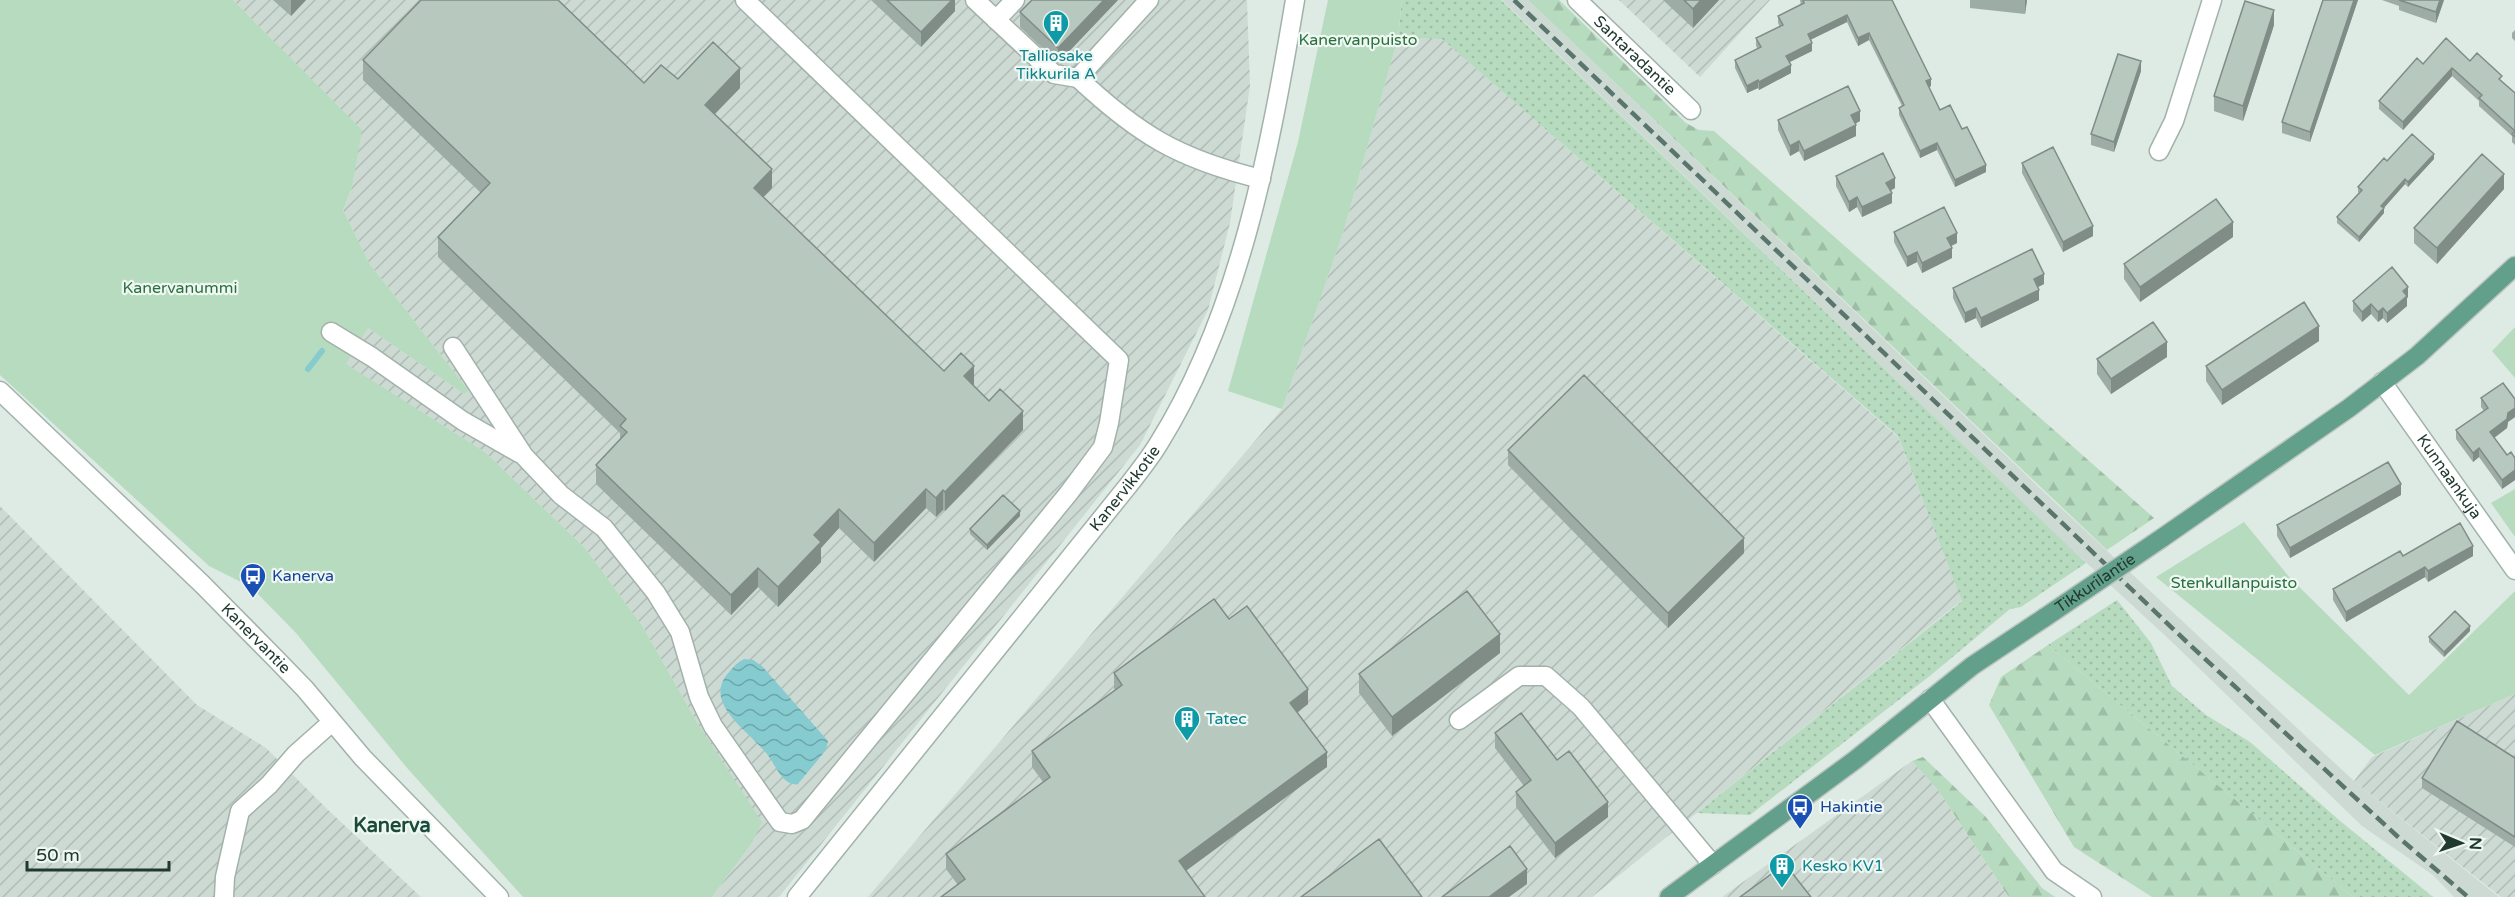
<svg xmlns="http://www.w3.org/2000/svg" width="2515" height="897" font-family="'Varela Round',sans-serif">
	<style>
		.built { fill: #cddad3 }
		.industrial { fill: url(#industrial-furrows) }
		.grass { fill: url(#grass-dots) }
		.forest { fill: url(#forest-firs) }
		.park { fill: #b7dbbe }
		.water { fill: url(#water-waves) }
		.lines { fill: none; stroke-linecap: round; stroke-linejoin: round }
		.stream { stroke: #86cbd0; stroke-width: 6 }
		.minor-casing { stroke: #a1b2aa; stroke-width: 21 }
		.major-casing { stroke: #bcc4c1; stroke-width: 21 }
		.minor { stroke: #fff; stroke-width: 18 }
		.major { stroke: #63a08b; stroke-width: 18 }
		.rail { stroke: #5a766c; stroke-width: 4.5; stroke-dasharray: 12 6; stroke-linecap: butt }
		.major-bridge-casing { stroke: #bcc4c1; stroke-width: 21; stroke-linecap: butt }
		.major-bridge { stroke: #63a08b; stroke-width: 18 }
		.wall { fill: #9daca4 }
		.shaded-wall { fill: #808c86 }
		.building { fill: #b7c8bf; stroke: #808c86; stroke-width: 1.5 }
		.labels { text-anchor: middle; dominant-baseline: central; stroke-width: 4.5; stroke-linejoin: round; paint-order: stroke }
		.park-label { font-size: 16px; fill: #2a703f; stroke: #eff7f2 }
		.street-label { font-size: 16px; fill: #203a30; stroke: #eff7f2 }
		.culture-label { font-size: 16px; fill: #0d838f; stroke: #eff7f2; text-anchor: start }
		.transit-label { font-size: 16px; fill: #164399; stroke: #eff7f2; text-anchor: start }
		.quarter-label { font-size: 20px; font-weight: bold; fill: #1c4b3c; stroke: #eff7f2 }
	</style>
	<defs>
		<pattern id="industrial-furrows" width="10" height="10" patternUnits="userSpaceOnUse" patternTransform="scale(1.5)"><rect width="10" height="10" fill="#cddad3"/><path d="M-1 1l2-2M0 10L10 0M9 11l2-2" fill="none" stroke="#b0bcb5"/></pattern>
		<pattern id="grass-dots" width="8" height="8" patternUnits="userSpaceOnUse" patternTransform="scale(1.5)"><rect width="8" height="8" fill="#b7dbbe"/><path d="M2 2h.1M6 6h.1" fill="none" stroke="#9dbda4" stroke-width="1.8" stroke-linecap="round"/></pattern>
		<pattern id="forest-firs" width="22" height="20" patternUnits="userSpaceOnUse" patternTransform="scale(1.5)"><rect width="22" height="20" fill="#b7dbbe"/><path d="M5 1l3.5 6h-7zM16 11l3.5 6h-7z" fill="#9dbda4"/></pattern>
		<pattern id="water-waves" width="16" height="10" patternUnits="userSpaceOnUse" patternTransform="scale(1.5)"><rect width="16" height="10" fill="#86cbd0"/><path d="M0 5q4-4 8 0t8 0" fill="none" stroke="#6da6a9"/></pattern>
	</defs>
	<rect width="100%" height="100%" fill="#deeae4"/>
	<path class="built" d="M1502 0H1528L2046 494 2354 781 2499 897H2454L2433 875 2362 826 2173 643 2065 543Z"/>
	<path class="industrial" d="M233 0H1247L1250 86 1230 223 1208 310 1140 445 779 897H712L752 843 698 724 643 627 585 548 485 452 345 364 368 328 464 394 469 391 369 263 343 210 352 187 361 130Z
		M1619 0H1770L1700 77Z
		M1398 38 1442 39 1898 437 1962 600 1592 897H868L1282 409 1343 233Z
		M0 506 197 705 266 748 326 808 421 897H0Z
		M2515 694V897H2501L2354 781 2372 757Z
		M1912 761 1938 790 2009 897H1722Z"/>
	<path class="grass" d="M1402 0H1501L2086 563 2021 607 2010 609 1931 675 1750 815 1697 813 1962 601 1898 436 1442 39 1398 38Z
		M2117 600 2151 643 2172 686 2206 715 2250 742 2339 820 2433 897H2353L2048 645Z"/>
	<path class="forest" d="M1528 0H1559L1686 123 1699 130 1714 131 2154 518 2107 550Z
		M2048 645 2353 897H2152L2074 847 1989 705 2001 677Z
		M1923 757 1985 816 2042 888 2055 897H2009L1938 790 1912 761Z"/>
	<path class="park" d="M0 0H233L362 130 352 187 343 210 369 263 469 391 464 394 368 328 346 364 485 452 585 548 643 627 698 724 762 822 752 843 712 897H523L408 769 296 633 251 587 209 566 0 375Z
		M1328 0H1402L1398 38 1343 233 1282 409 1228 391 1298 142Z
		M2515 327V378L2492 351Z
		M2515 489V537L2491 503Z
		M2244 522 2290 578 2409 695 2515 591V694L2375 755 2156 577Z"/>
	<path class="water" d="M744 659 753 660 762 666 828 741 826 750 798 784C783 787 775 764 767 754 748 730 700 702 730 671 734 666 738 662 744 659Z"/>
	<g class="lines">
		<path class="stream" d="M308 369 322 351"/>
		<g class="minor-casing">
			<g id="minor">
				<path d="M975 0 1054 74 1078 78"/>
				<path d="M1149 0 1078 78C1139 135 1179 159 1261 179"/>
				<path id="s1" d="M1577 0 1691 110"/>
				<path d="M996 20 1015 0"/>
				<path d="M2159 151 2174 121 2212 0"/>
				<path d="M331 332 372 357 463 421 519 453"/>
				<path d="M453 347 524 456 561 495 604 528 656 593 680 632 699 697 713 726 780 822 792 824 802 820 1068 494 1103 447 1109 423 1119 360 745 0"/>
				<path id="s2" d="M2382 382 2515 570"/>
				<path id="s3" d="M0 391 202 584 276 659 305 689 363 758 499 897"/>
				<path d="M1930 699 2054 871 2092 897"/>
				<path d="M1459 720 1519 676H1546L1581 707 1713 865"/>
				<path d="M224 897 225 877 240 811 269 785 296 754 332 722"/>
				<path id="s4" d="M797 897 1127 487C1138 473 1150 458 1159 443 1240 313 1270 149 1295 0"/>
			</g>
		</g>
		<g class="major-casing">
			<path id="major" d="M2162 538 2349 408 2417 356 2515 266
				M1669 897 1855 760 1972 666 2044 618"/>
		</g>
		<use href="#minor" class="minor"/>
		<use href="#major" class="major"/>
		<path class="rail" d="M1514 0 2190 645 2397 836 2468 897"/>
		<g class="major-bridge-casing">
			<g id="major-bridge">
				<path id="s5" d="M2044 618 2162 538"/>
			</g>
		</g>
		<use href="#major-bridge" class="major-bridge"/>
	</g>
	<path class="wall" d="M273 0H306L291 16Z
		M871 0H955V11L921 47Z
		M1032 0H1118L1058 63 1020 27V12Z
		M1663 0H1719L1693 28Z
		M1800 0H1892L1931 86 1929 87 1940 110 1986 172 1955 187 1937 150 1920 158 1899 115V108L1902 106 1869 40 1858 46 1847 22 1810 40 1812 51 1789 62 1791 73 1759 90 1758 88 1747 93 1735 68V60L1758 49 1756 46V38L1780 27 1778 23V16L1801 5Z
		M1970 0H2027L2025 14 1970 8Z
		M2323 0H2358L2310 142 2282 133V122Z
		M2382 0H2444L2436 23 2399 10V6Z
		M2274 25 2243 121 2214 111V96Z
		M2515 30V41L2512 38V33Z
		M363 60 644 83 740 88 715 114 772 188 763 197 944 371 973 386 1023 430 945 511 943 510 936 517 926 508 874 562 839 528 821 548V562L778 607 758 587 731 615 596 484V465L620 440V433L438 257V237L481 193 363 80Z
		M2470 61 2502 82 2515 93V145L2512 142V136L2479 106V101L2452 76 2403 130 2379 109V101L2423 64Z
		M2141 71 2114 152 2091 145V134Z
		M1778 120 1860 121 1855 124 1856 136 1804 161 1799 151 1790 156 1778 130Z
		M2434 159 2408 187 2405 184 2384 208V213L2359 242 2337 223V217L2359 193 2358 192V187L2387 161Z
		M2022 163 2093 236 2063 252 2022 173Z
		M1836 176 1895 188 1890 191 1892 203 1862 217 1857 207 1849 212 1836 186Z
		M2504 189 2437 264 2414 243V228Z
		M1894 232 1957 243 1951 246 1952 258 1922 273 1917 262 1907 267 1894 242Z
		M2233 237 2140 302 2124 279V264Z
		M2044 284 2038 287 2039 300 1981 328 1976 318 1965 323 1953 298V288Z
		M2408 297 2407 298V306L2387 323 2383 318 2378 322 2371 314 2362 322 2353 311V301Z
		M2319 341 2222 405 2206 381V366Z
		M2167 357 2111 394 2097 374V359Z
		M2481 398 2515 399V417L2508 422 2507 428 2494 438 2507 455 2515 458V480L2502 489 2479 457 2473 462 2456 439V430L2484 411 2481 407Z
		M1508 450 1744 553 1668 628 1508 465Z
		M2401 495 2290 558 2277 536V525Z
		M1020 516 987 550 970 534V529Z
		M2403 556H2473L2428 582 2425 577 2346 622 2333 600V589Z
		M1229 619 1308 704 1297 712 1327 767 958 885 946 869V854L1043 782 1032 767V751L1115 690 1114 688V673Z
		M2470 631 2444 657 2429 642V637Z
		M1500 653 1392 736 1359 693V674Z
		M1495 733 1557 760 1608 817 1555 858 1516 807V792L1524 786 1495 748Z
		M2515 758V847L2422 788V778Z"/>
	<path class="shaded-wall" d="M291 0H306L291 16Z
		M952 0H955V11L921 47V32Z
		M1104 0H1118L1058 63V48Z
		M1701 0H1719L1693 28V9Z
		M2025 0H2027L2025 14Z
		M2354 0H2358L2310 142V132Z
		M2440 0H2444L2436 23V12Z
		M2274 10V25L2243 121V106Z
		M1847 15V22L1808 41V34Z
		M1869 33V40L1858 46V38Z
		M1812 43V51L1786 64V56Z
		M2141 61V71L2114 152V142Z
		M1791 65V73L1759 90V82Z
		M740 68V88L705 124V105Z
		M2452 68V76L2403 130V122Z
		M1931 79V86L1926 89V81Z
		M1758 80V88L1747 93V86Z
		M1860 111V121L1851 126V115Z
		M1856 125V136L1804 161V151Z
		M1799 141V151L1790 156V146Z
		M1937 143V150L1920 158V151Z
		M2434 154V159L2408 187V182Z
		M1986 165V172L1955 187V180Z
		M772 169V188L754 207V188Z
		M2504 174V189L2437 264V248Z
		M1895 178V188L1886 193V183Z
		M2405 179V184L2381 211V206Z
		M1892 193V203L1862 217V207Z
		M1857 197V207L1849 212V202Z
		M2384 208V213L2359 242V237Z
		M2233 222V237L2140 302V287Z
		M2093 226V236L2063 252V242Z
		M1957 233V243L1947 248V238Z
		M1952 248V258L1922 273V263Z
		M1917 252V262L1907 267V257Z
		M2044 274V284L2034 289V279Z
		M2408 287V297L2407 298V306L2387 323V313L2403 291Z
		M2039 290V300L1981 328V318Z
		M2371 304V314L2362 322V312Z
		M1976 308V318L1965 323V313Z
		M2383 308V318L2378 322V312Z
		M2319 326V341L2222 405V390Z
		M2167 342V357L2111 394V379Z
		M974 366V386L964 376Z
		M2515 408V417L2508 422 2507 428 2490 441V432L2508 413Z
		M1023 411V430L945 511V492Z
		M2479 448V457L2473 462V453Z
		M2515 470V480L2502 489V480Z
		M2401 484V495L2290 558V548Z
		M926 489V508L874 562V543Z
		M943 490V510L936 517V498Z
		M839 509V528L821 548V562L778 607V587L814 535Z
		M1020 511V516L987 550V545Z
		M1744 538V553L1668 628V613Z
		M2473 546V556L2428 582V571Z
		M2425 567V577L2346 622V612Z
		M758 568V587L731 615V595Z
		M2470 626V631L2444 657V652Z
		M1500 634V653L1392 736V717Z
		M1308 689V704L1290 718V703Z
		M1327 752V767L1179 876V861Z
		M1608 802V817L1555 858V843Z
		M1527 869V884L1509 897H1489Z"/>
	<path class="building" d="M421 0H558L644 83 661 65 678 79 713 42 740 68 705 105 772 169 754 188 944 371 961 353 974 366 964 376 989 401 1000 389 1023 411 945 492 943 490 936 498 926 489 874 543 839 509 814 535 821 542 778 587 758 568 731 595 596 465 627 432 620 426 626 419 438 237 490 183 363 60Z
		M887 0H952L921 32Z
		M1032 0H1104L1058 48 1020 12Z
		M1684 0H1701L1693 9Z
		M1803 0H1892L1931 79 1926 81 1940 110 1950 105 1962 129 1967 127 1986 165 1955 180 1937 143 1920 151 1899 108 1904 105 1869 33 1858 38 1847 15 1808 34 1812 43 1786 56 1791 65 1759 82 1758 80 1747 86 1735 60 1761 47 1756 38 1783 25 1778 16 1804 3Z
		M2323 0H2354L2310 132 2282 122Z
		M2399 0H2440L2436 12Z
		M2245 1 2274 10 2243 106 2214 96Z
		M2446 38 2470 61 2477 53 2502 76 2499 79 2515 93V137L2512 134 2515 131 2479 98 2482 95 2452 68 2403 122 2379 101 2417 58 2423 64Z
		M2118 54 2141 61 2114 142 2091 134Z
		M1848 86 1860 111 1851 115 1856 125 1804 151 1799 141 1790 146 1778 120Z
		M2412 134 2434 154 2408 182 2405 179 2381 206 2384 208 2359 237 2337 217 2362 190 2358 187 2384 158 2387 161Z
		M2053 147 2093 226 2063 242 2022 163Z
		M1883 153 1895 178 1886 183 1892 193 1862 207 1857 197 1849 202 1836 176Z
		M2482 154 2504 174 2437 248 2414 228Z
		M2216 199 2233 222 2140 287 2124 264Z
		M1944 207 1957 233 1947 238 1952 248 1922 263 1917 252 1907 257 1894 232Z
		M2032 249 2044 274 2034 279 2039 290 1981 318 1976 308 1965 313 1953 288Z
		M2392 267 2408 287 2403 291 2407 296 2387 313 2383 308 2378 312 2371 304 2362 312 2353 301Z
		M2304 302 2319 326 2222 390 2206 366Z
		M2153 322 2167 342 2111 379 2097 359Z
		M1584 375 1744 538 1668 613 1508 450Z
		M2503 383 2515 399V408L2508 413 2507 419 2490 432 2507 455 2511 452 2515 458V470L2502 480 2479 448 2473 453 2456 430 2488 408 2481 398Z
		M2388 462 2401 484 2290 548 2277 525Z
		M1003 495 1020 511 987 545 970 529Z
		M2460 523 2473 546 2428 571 2425 567 2346 612 2333 589 2400 551 2403 556Z
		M1467 591 1500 634 1392 717 1359 674Z
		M1214 599 1229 619 1247 606 1308 689 1290 703 1327 752 1179 861 1205 897H941L965 879 946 854 1050 777 1032 751 1122 685 1114 673Z
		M2455 611 2470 626 2444 652 2429 637Z
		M1521 713 1557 760 1569 751 1608 802 1555 843 1516 792 1531 780 1495 733Z
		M2457 721 2515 758V837L2422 778Z
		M1379 839 1422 897H1301Z
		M1510 846 1527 869 1489 897H1442Z
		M1785 864 1811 897H1740Z"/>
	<defs>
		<g id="building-pin" transform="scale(1.35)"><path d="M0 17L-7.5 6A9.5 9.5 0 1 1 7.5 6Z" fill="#0f9aa8" stroke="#eff7f2"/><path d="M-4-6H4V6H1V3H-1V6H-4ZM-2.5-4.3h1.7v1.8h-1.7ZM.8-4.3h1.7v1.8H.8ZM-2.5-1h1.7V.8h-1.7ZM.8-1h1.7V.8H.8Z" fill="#fff"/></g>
		<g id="bus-pin" transform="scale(1.35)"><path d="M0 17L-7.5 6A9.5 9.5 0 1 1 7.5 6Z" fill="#1a4fb4" stroke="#eff7f2"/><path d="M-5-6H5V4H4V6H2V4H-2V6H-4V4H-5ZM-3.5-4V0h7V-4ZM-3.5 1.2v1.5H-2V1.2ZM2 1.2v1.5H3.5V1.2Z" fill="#fff"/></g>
	</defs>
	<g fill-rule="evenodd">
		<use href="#building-pin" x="1056" y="23"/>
		<use href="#bus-pin" x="253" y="576"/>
		<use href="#building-pin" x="1187" y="719"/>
		<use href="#bus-pin" x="1800" y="807"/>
		<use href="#building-pin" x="1782" y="866"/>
	</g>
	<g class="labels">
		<g class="park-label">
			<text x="1358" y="40">Kanervanpuisto</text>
			<text x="180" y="288">Kanervanummi</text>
			<text x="2234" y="583">Stenkullanpuisto</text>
		</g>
		<g class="street-label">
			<text stroke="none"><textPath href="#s1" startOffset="80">Santaradantie</textPath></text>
			<text stroke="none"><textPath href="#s2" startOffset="116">Kunnaankuja</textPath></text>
			<text stroke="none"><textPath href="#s4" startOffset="524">Kanervikkotie</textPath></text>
			<text stroke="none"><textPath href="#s5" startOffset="62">Tikkurilantie</textPath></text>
			<text stroke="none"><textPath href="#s3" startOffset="356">Kanervantie</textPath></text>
		</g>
		<g class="culture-label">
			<text x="1056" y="56" text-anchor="middle">Talliosake<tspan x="1056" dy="18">Tikkurila A</tspan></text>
			<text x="1206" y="719">Tatec</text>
			<text x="1802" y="866">Kesko KV1</text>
		</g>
		<g class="transit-label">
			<text x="272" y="576">Kanerva</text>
			<text x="1820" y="807">Hakintie</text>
		</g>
		<g class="quarter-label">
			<text x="392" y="826">Kanerva</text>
		</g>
	</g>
	<g transform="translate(2461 843) rotate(92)" stroke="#eff7f2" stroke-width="4.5" paint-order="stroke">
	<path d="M0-4.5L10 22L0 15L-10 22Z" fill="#203a30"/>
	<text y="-9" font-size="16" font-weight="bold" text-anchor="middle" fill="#203a30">N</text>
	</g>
	<path d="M27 861v9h142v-9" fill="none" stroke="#203a30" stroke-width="3"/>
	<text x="36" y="861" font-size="18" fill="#203a30" stroke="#eff7f2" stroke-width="4.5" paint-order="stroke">50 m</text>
</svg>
